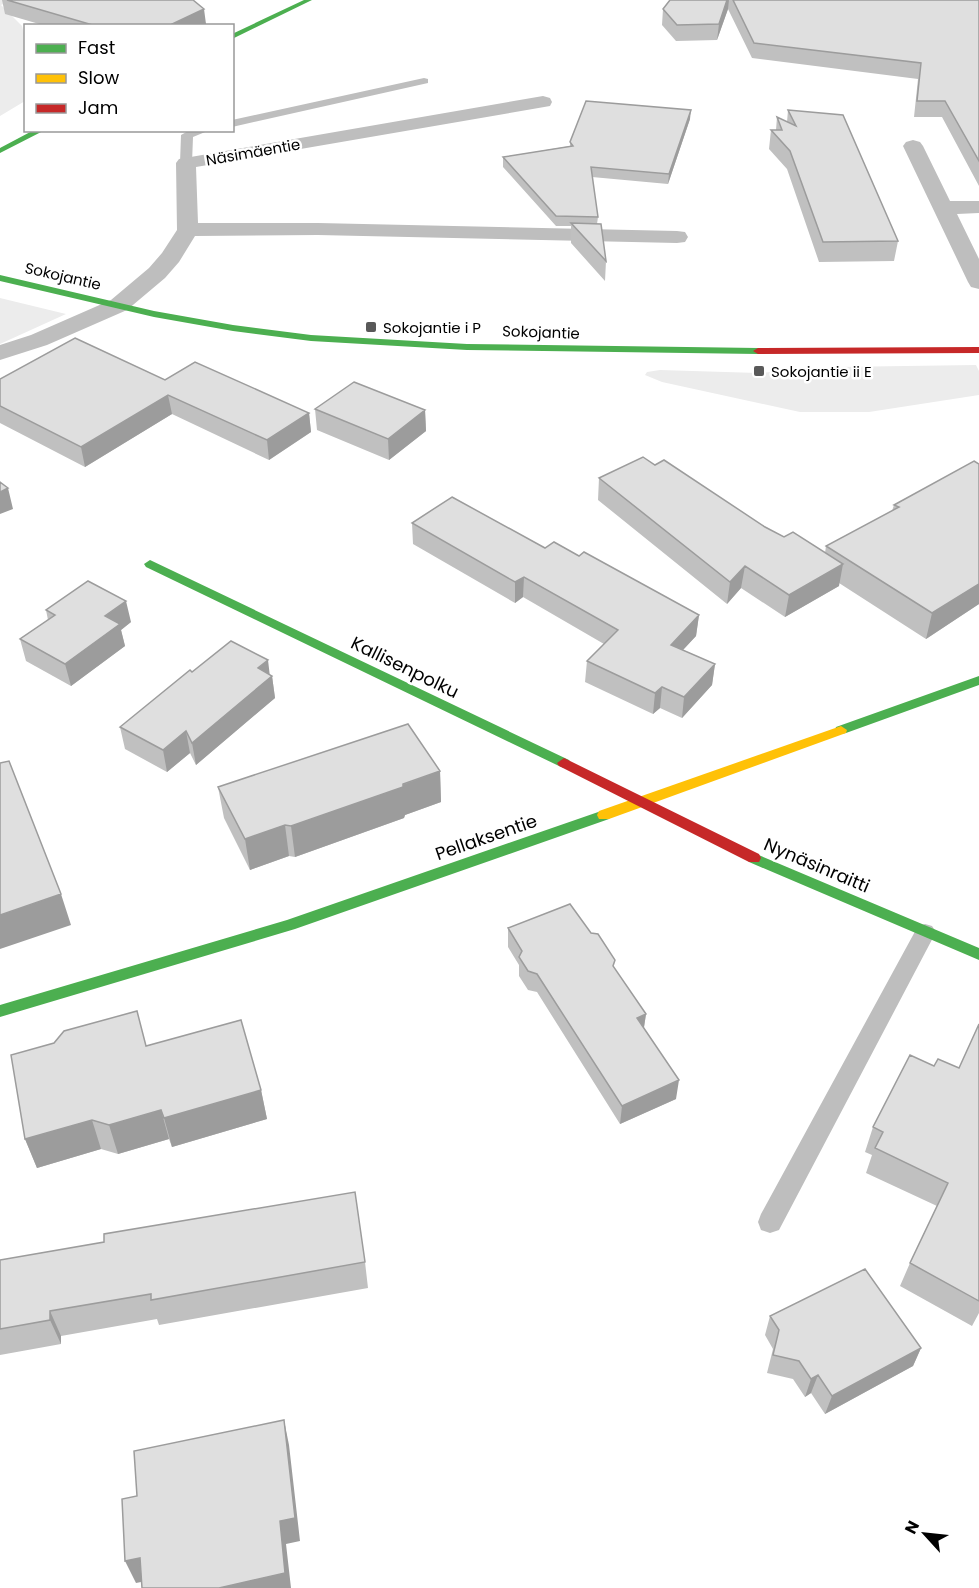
<svg xmlns="http://www.w3.org/2000/svg" width="979" height="1588" font-family="Poppins,sans-serif">
	<style>
		.green { fill: #ececec }
		.lines { fill: none; stroke-linecap: round; stroke-linejoin: round }
		.lane { fill: #bebebe; fill-rule: evenodd }
		.street { fill: #bebebe; fill-rule: evenodd }
		.fast { fill: #4caf50; fill-rule: evenodd }
		.slow { fill: #ffc107; fill-rule: evenodd }
		.jam { fill: #c62828; fill-rule: evenodd }
		.wall { fill: #c0c0c0 }
		.shaded-wall { fill: #9c9c9c }
		.building { fill: #dfdfdf; stroke: #9c9c9c; stroke-width: 1.5 }
		.poi-dot { fill: #595959; stroke: #fff; stroke-width: 2 }
		.labels { text-anchor: middle; dominant-baseline: central; stroke-width: 5; stroke-linejoin: round; paint-order: stroke }
		.far-street-label { font-size: 15px; fill: #000; stroke: #fff }
		.far-poi-label { font-size: 15px; fill: #000; stroke: #fff; text-anchor: start }
		.street-label { font-size: 18px; fill: #000; stroke: #fff }
	</style>
	<rect width="100%" height="100%" fill="#fff"/>
	<path class="green" d="M0 0H13L1 5 22 26 26 41 25 101 0 116Z
		M0 298 66 314 0 344Z
		M976 365 979 371V395L869 412H800L662 382 645 375 647 372 660 370 758 373 836 367Z"/>
	<g class="lines">
		<path class="lane" d="M424 78 428 79V83L232 127V120Z
			M190 130H210L193 137 192 163 186 167 180 163 181 135Z
			M925 924 932 926 936 932 779 1230 770 1233 761 1230 758 1222 761 1214 918 926Z"/>
		<path class="street" d="M543 96 550 98 552 102 550 106 196 167 198 223H318L677 231 685 232 688 237 685 242 677 243 318 235 195 236 179 262 165 278 127 310 47 345 0 360V345L31 335 111 300 149 268 162 253 177 230 176 163 179 159Z
			M913 140 920 142 923 146 950 201H979V213L957 214 979 259V289L971 287 968 282 903 146 906 142Z"/>
		<path class="fast" d="M304 0H312L232 39V34Z
			M34 130H45L0 153V148Z
			M0 275 154 311 233 325 311 335 467 344 758 348 763 351 758 354 467 350 311 341 233 331 154 317 0 281Z
			M150 560 569 760 571 763 564 768 559 766 146 567 144 564Z
			M979 676V685L846 733 841 734 835 730 836 727Z
			M604 810 611 815 609 819 295 929 0 1017V1005L287 920Z
			M754 853 979 948V960L749 862 747 858 749 854Z"/>
		<path class="slow" d="M841 726 847 730 846 733 609 819H599L597 815 599 811Z"/>
		<path class="jam" d="M979 347V353L758 354 753 351 758 348Z
			M564 758 759 854 761 858 759 862H749L559 766 557 763Z"/>
	</g>
	<path class="wall" d="M2 0H193L206 24 202 26H46L5 14Z
		M670 0H979V186L942 117H914L918 79 752 58 728 9 717 40 676 41 662 25 663 9Z
		M788 110 898 241 894 261 819 262 787 169 769 149 771 130H776L777 117 787 122Z
		M690 119 668 184 592 177 598 217 597 224 606 261 605 281 571 243V226H556L503 167V157L570 146V142Z
		M0 379 165 380 309 413 311 432 269 460 172 414 85 467 0 423Z
		M315 409 425 410 426 431 389 460 317 430Z
		M979 464V604L926 639 839 583V586L785 617 741 588 727 604 598 500 599 478 655 465 784 537 825 553 826 546 892 511 894 505Z
		M412 523 545 548 579 556 699 615 696 636 683 650 715 664 712 685 682 718 660 708 653 714 585 682 587 661 604 644 523 597 515 603 413 544Z
		M46 610 131 622 121 630 125 646 71 686 26 661 20 639 48 620Z
		M192 672 270 675 272 676 275 698 196 765 190 753 167 772 125 749 120 727Z
		M440 771 441 802 405 815 404 818 295 857 289 856 250 870 224 818 218 787Z
		M508 928 614 969 646 1014 644 1028 676 1099 620 1124 537 992 528 990 519 976V965L508 947Z
		M979 1024V1313L972 1326 900 1286 910 1263 937 1206 866 1173 872 1155 865 1152 873 1127 934 1066 959 1068Z
		M147 1045 261 1090 267 1119 172 1147 169 1139 118 1154 101 1149 37 1168 25 1139Z
		M0 1260 365 1262 368 1288 159 1325 157 1319 61 1336V1344L0 1355Z
		M770 1316 921 1348 913 1366 825 1414 811 1393 805 1397 793 1379 767 1373 773 1349 765 1335Z"/>
	<path class="shaded-wall" d="M727 0H729L728 9 717 40 719 24Z
		M204 9 206 24 202 26H168Z
		M691 110 690 119 668 184 669 174Z
		M168 395 172 414 85 467 81 447Z
		M425 410 426 431 389 460 388 439Z
		M309 413 311 432 269 460 267 440Z
		M8 488 13 509 0 514V492Z
		M843 564 839 586 785 617 789 595Z
		M745 566 741 588 727 604 730 582Z
		M524 577 523 597 515 603V582Z
		M979 584V604L926 639 932 613Z
		M126 601 131 622 121 630 125 646 71 686 65 664 105 616Z
		M699 615 696 636 668 666 671 645Z
		M268 660 270 677 272 676 275 698 196 765 192 743 258 668Z
		M715 664 712 685 682 718 684 697Z
		M662 687 660 708 653 714 655 693Z
		M186 731 190 753 167 772 163 750Z
		M440 771 441 802 405 815 404 818 295 857 291 826Z
		M285 825 289 856 250 870 245 839Z
		M61 894 71 925 0 949V915Z
		M646 1014 643 1033 637 1018Z
		M679 1080 676 1099 620 1124 622 1106Z
		M261 1090 267 1119 172 1147 164 1118Z
		M161 1110 169 1139 118 1154 109 1125Z
		M92 1120 101 1149 37 1168 25 1139Z
		M50 1311 61 1336V1344L50 1320Z
		M921 1348 913 1366 825 1414 832 1396Z
		M818 1375 811 1393 805 1397 811 1379Z
		M284 1420 289 1445 300 1541 286 1544 291 1588H219L280 1521Z
		M140 1558 151 1580 136 1583 125 1561Z"/>
	<path class="building" d="M7 0H193L204 9 168 26H96Z
		M670 0H727L719 24 677 25 663 9Z
		M733 0H979V161L945 101H917L921 63 754 43Z
		M586 101 691 110 669 174 591 167 598 217 556 216 503 157 573 146 570 142Z
		M788 110 843 115 898 241 823 242 790 151 771 130H782L777 117 796 126Z
		M571 223 601 224 606 261Z
		M75 338 165 380 195 362 309 413 267 440 168 395 81 447 0 406V379Z
		M354 382 425 410 388 439 315 409Z
		M643 457 655 465 664 460 765 527 784 537 793 532 843 564 789 595 745 566 730 582 599 478Z
		M974 461 979 464V584L932 613 826 546 899 507 894 505Z
		M0 482 8 488 0 492Z
		M452 497 545 548 554 542 579 556 584 552 699 615 671 645 715 664 684 697 662 687 655 693 587 661 618 630 524 577 515 582 412 523Z
		M88 581 126 601 105 616 120 624 65 664 20 639 55 615 46 610Z
		M231 641 268 660 258 668 272 676 192 743 186 731 163 750 120 727 190 670 192 672Z
		M408 724 440 771 403 784V787L291 826 285 825 245 839 218 787Z
		M9 761 61 894 0 915V763Z
		M570 904 591 933 598 934 615 960 613 966 646 1014 637 1018 679 1080 622 1106 537 974 528 971 519 957 522 951 508 928Z
		M137 1011 146 1046 241 1020 261 1090 164 1118 161 1110 109 1125 92 1120 25 1139 11 1055 54 1043 64 1031Z
		M979 1024V1301L910 1263 948 1183 875 1148 883 1132 873 1127 910 1055 934 1066 938 1059 959 1068Z
		M355 1192 365 1262 151 1300V1294L50 1311V1320L0 1329V1260L104 1242V1234Z
		M865 1269 921 1348 832 1396 818 1375 811 1379 799 1361 773 1355 779 1330 770 1316Z
		M284 1420 295 1518 280 1521 285 1573 219 1588H142L140 1558 125 1561 122 1499 137 1496 134 1451Z"/>
	<g class="poi-dot">
		<rect x="365" y="321" width="12" height="12" rx="3"/>
		<rect x="753" y="365" width="12" height="12" rx="3"/>
	</g>
	<g class="labels">
		<g class="far-street-label">
			<text transform="translate(253 152) rotate(-10)">Näsimäentie</text>
			<text transform="translate(63 276) rotate(13)">Sokojantie</text>
			<text transform="translate(541 332) rotate(2)">Sokojantie</text>
		</g>
		<g class="far-poi-label">
			<text x="383" y="327">Sokojantie i P</text>
			<text x="771" y="371">Sokojantie ii E</text>
		</g>
		<g class="street-label">
			<text transform="translate(405 667) rotate(26)">Kallisenpolku</text>
			<text transform="translate(486 837) rotate(-19)">Pellaksentie</text>
			<text transform="translate(817 865) rotate(23)">Nynäsinraitti</text>
		</g>
	</g>
	<rect x="24" y="24" width="210" height="108" fill="#ffffff" stroke="#999999" stroke-width="1.5"/>
	<rect x="36" y="44" width="30" height="9" fill="#4caf50" stroke="#999999" stroke-width="1.5"/>
	<text x="78" y="54" font-size="18" fill="#000000">Fast</text>
	<rect x="36" y="74" width="30" height="9" fill="#ffc107" stroke="#999999" stroke-width="1.5"/>
	<text x="78" y="84" font-size="18" fill="#000000">Slow</text>
	<rect x="36" y="104" width="30" height="9" fill="#c62828" stroke="#999999" stroke-width="1.5"/>
	<text x="78" y="114" font-size="18" fill="#000000">Jam</text>
	<g transform="translate(925 1534) rotate(297)" stroke="#ffffff" stroke-width="4.5" paint-order="stroke">
	<path d="M0-4.5L10 22L0 15L-10 22Z" fill="#000000"/>
	<text y="-9" font-size="16" font-weight="bold" text-anchor="middle" fill="#000000">N</text>
	</g>
</svg>
